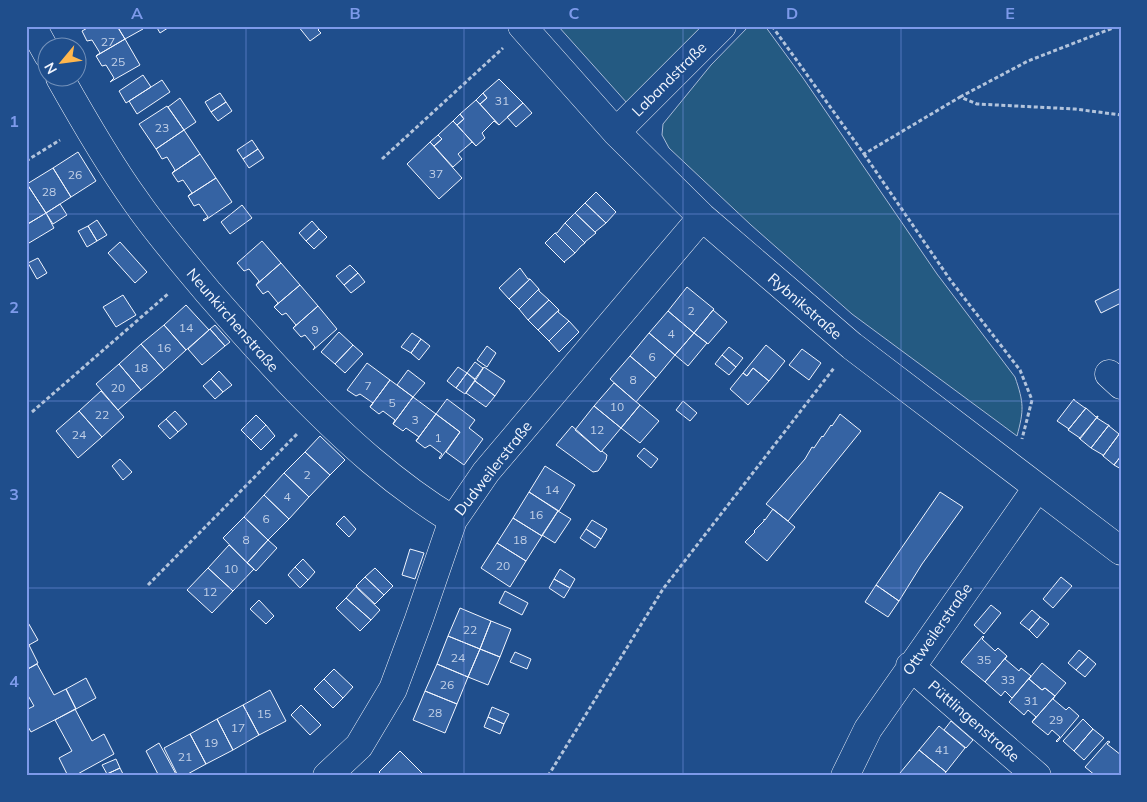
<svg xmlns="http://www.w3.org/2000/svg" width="1147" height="802" font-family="Mulish,sans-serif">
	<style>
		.green { fill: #245a82; stroke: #a8bbd7 }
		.building { fill: #3563a3; stroke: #f2f6ff }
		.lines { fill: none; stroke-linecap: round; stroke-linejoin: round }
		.minor-casing { stroke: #f2f6ff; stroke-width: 29 }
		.path { stroke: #b3c4dc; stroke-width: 3; stroke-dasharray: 4 2.5; stroke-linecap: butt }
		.minor { stroke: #1f4e8c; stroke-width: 28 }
		.grid { fill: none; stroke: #7d9aea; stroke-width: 1; stroke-opacity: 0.55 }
		.labels { text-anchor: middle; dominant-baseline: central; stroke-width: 4; stroke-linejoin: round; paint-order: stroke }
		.number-label { font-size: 12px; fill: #c3d1e8 }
		.street-label { font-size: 15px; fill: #f2f6ff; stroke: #1f4e8c }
		.neatline { fill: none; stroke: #7d9aea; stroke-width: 2 }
		.grid-label { font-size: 16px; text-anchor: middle; font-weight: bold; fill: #7d9aea }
	</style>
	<rect width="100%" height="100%" fill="#1f4e8c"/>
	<path class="green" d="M558 26H708L627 103Z
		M749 26H765L803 78 937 274 1015 377C1024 403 1024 410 1017 436L852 314 751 225 669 148 662 135 663 124 711 65Z"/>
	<path class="building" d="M91 26H117L125 39 96 56 100 53 92 40 87 41 82 31Z
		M117 26H141L143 29 125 39Z
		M156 26H171L160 33Z
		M298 26H322L318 30 321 33 310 41Z
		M125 39 140 65 110 82 114 78 106 65 102 66 96 56Z
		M143 75 151 87 126 103 119 91Z
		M499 79 523 103 499 125 480 104 487 98 483 93Z
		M162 80 170 92 137 114 129 101Z
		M220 93 226 102 211 112 205 102Z
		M483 93 487 98 480 104 476 100Z
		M180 98 196 122 184 130 168 107Z
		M476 100 499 125 494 121 482 133 485 138 476 146 457 125 464 119 460 114Z
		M226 102 232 111 218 121 211 112Z
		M523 103 532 113 516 127 507 117Z
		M167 106 184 130 156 149 139 124Z
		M460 114 464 119 457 125 453 121Z
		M453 121 476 146 472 142 458 154 462 159 453 167 434 146 442 139 438 135Z
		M184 130 200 154 172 173 175 170 167 157 162 159 156 149Z
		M438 135 442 139 434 146 430 142Z
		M252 140 258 149 243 159 237 150Z
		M430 142 462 178 439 199 407 164Z
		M258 149 264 158 249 168 243 159Z
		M78 152 96 181 71 197 53 168Z
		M200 154 216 178 188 196 192 193 183 180 178 182 172 173Z
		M53 168 71 197 46 213 27 184Z
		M216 178 232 202 204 221 203 220 208 217 199 204 194 206 188 196Z
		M27 184 46 213 26 225V185Z
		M596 192 616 212 606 223 585 203Z
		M585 203 606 223 595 232 596 233 575 213Z
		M60 204 67 215 53 224 46 213Z
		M242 205 252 218 230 234 221 222Z
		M46 213 54 228 29 243 26 238V225Z
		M575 213 596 233 585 242V243L565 223Z
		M97 220 107 235 97 241 88 226Z
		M312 221 319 229 306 241 299 233Z
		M565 223 585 243 581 246 575 253 555 233H557Z
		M88 226 97 241 87 247 78 231Z
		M319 229 327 237 314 249 306 241Z
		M555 233 575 253 564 262 565 263 545 243Z
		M262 241 281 263 256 285 259 281 249 269 244 271 237 263Z
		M120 242 147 272 135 283 108 253Z
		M38 258 47 273 37 279 28 263Z
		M281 263 300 285 274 307 278 303 268 291 263 294 256 285Z
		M350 265 358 273 344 285 336 276Z
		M520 268 528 279H530L509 299 499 288Z
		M358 273 365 282 351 293 344 285Z
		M530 279 539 289 519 309 509 299Z
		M300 285 318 306 293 328 296 325 286 313 282 315 274 307Z
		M687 287 714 309 694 333 668 311Z
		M1121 288V303L1101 313 1095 301Z
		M539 289V291L549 300 528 320 519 309Z
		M123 295 136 315 116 327 103 307Z
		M549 300 559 310 538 330 528 320Z
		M186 305 209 330 186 350 164 325Z
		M318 306 337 329 313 350 315 347 305 335 301 337 293 328Z
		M559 310 558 312 569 321 549 341 538 330Z
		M713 310 727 322 708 344 694 333Z
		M668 311 694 333 675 355 649 333Z
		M569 321 579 332 559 352 549 341Z
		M164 325 186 350 164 370 141 344Z
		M215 325 230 342 225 346 210 329Z
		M210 329 225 346 202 365 188 349Z
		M339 332 353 345 335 364 321 352Z
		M412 333 421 339 411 353 401 347Z
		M649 333 675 355 656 378 630 356Z
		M694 333 707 343 688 366 675 355Z
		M421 339 430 346 419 360 411 353Z
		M141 344 164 370 141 390 119 364Z
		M353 345 363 354 345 373 335 364Z
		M766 345 785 361 769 381 753 368 747 376 743 373Z
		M487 346 496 353 487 367 477 360Z
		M729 347 743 358 736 367 722 355Z
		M802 349 821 363 809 380 789 365Z
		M722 355 736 367 729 375 715 364Z
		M630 356 656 378 636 402 610 379Z
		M475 362 483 368 475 379 467 373Z
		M367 363 390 380 370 407 373 403 360 394 356 396 347 390Z
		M119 364 141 390 118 410 96 384Z
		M458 367 467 373 456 388 447 381Z
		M484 367 505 381 495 396 475 381Z
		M753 368 769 381 748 405 730 389 743 373 747 376Z
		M408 370 425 383 413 397 397 385Z
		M219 371 232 385 223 392 211 379Z
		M467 373 475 380 465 394 456 388Z
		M211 379 223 392 215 399 203 386Z
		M390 380 413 397 393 424 395 420 383 411 379 414 370 407Z
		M475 381 495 396 486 407 466 393Z
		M614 383 640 405 621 428 594 406Z
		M101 391 124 417 102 437 79 411Z
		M413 397 436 414 416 441 419 437 406 428 403 431 393 424Z
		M447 399 475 420 469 428 483 439 464 465 446 452 460 432 436 414Z
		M1074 399V400L1085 408H1086L1068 430 1069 429 1057 421Z
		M683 401 697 413 690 421 676 410Z
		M640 405 659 421 640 443 621 428Z
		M594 406 621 428 601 452 575 430Z
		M1086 408 1096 417 1098 416 1079 439 1080 438 1068 430Z
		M79 411 102 437 78 458 56 431Z
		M175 411 187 424 178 432 166 419Z
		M436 414 460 432 440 459 439 458 442 454 430 445 425 448 416 441Z
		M840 414 861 431 788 521 766 504 805 459 812 447 814 448 822 436 823 437 831 425 832 426Z
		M256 415 266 425 251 440 241 430Z
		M1098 416 1097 418 1108 425H1109L1091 448 1080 439Z
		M166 419 178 432 170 439 158 426Z
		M266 425 275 436 261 450 251 440Z
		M1109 425V426L1119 434 1120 433 1103 456V455L1091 448Z
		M572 426 601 452 602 451 607 455 606 460 598 471 593 472 556 445Z
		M1120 433 1121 456 1114 465 1103 456Z
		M320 436 345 460 330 475 305 452Z
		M644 448 658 459 651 468 637 456Z
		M305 452 330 475 309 497 284 473Z
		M1121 456V469L1114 465Z
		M120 459 132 472 123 480 112 466Z
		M545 466 575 485 559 511 529 492Z
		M284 473 309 497 289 519 264 495Z
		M529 492 558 511 542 536 513 518Z
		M940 492 963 507 922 564 899 601 876 585Z
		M264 495 289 519 268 540 244 517Z
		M773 509 795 527 767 561 745 542 755 532 754 531 764 521V519L765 520Z
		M558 511 571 519 555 543 542 535Z
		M344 516 356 529 349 537 336 524Z
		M244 517 268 540 247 563 223 538Z
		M513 518 542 536 526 561 497 543Z
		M592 520 607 529 601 539 586 529Z
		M586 529 601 539 595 548 580 538Z
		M268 540 277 548 256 571 247 563Z
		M497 543 526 561 510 587 481 568Z
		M229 545 254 569 233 591 208 568Z
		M410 549 424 553 415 579 402 575Z
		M303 559 315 572 308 580 295 567Z
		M295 567 308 580 300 588 288 575Z
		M208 568 233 591 212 613 187 590Z
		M375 568 393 586 384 595 365 577Z
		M560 569 575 579 570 588 554 579Z
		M365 577 384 595 375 604 356 586Z
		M1061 577 1072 586 1053 608 1043 599Z
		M554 579 570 588 564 598 549 588Z
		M876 585 899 601 888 617 865 602Z
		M356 587 380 610 371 620 346 598Z
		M505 591 528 603 522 615 499 603Z
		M346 598 371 620 360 631 336 608Z
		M259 600 274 616 266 624 250 609Z
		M991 605 1001 613 984 634 974 625Z
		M460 608 491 621 480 649 448 636Z
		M1032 610 1040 617 1029 630 1020 623Z
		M1040 617 1049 624 1037 638 1029 630Z
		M26 619 38 640 29 645 28 643 26 644Z
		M491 621 511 629 500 657 480 649Z
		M448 636 480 649 468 677 437 664Z
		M983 636 984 637 982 639 995 651 998 648 1007 656 985 682 961 662Z
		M28 643 38 663 26 670V644Z
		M480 649 500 657 488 685 468 677Z
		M1079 650 1088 657 1076 670 1068 663Z
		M515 652 531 659 527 669 510 662Z
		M1007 656 1005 659 1019 671 1021 668 1031 676 1012 698 1005 691 1001 696 985 682Z
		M1088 657 1096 664 1085 677 1076 670Z
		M1042 663 1066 683 1055 696 1045 688 1042 690 1029 679Z
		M37 664 54 695 66 689 76 709 31 732 26 723V710L34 706 26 692V670Z
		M437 664 468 677 457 704 425 691Z
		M334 669 353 687 343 698 324 679Z
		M1031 676 1029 679 1042 690 1045 688 1055 696 1032 722 1036 717 1028 710 1024 715 1009 702Z
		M86 678 96 698 76 709 66 689Z
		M324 679 343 698 333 708 314 689Z
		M270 690 286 721 259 735 243 705Z
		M425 691 457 704 445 733 413 720Z
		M1055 696 1053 699 1066 710 1069 707 1079 716 1057 742 1056 741 1060 737 1052 730 1048 735 1032 722Z
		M243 705 259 735 233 750 217 719Z
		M301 705 321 725 310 735 291 715Z
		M492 707 509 714 504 724 488 717Z
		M75 709 92 741 104 734 114 754 74 776H68L59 758 72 751 55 720Z
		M488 717 504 724 500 734 484 727Z
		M217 719 233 750 206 764 190 734Z
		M1083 719 1093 729 1074 751 1063 741Z
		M951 721 973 740 966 748 944 730Z
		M939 726 965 748 946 772 919 750Z
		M1093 729 1104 738 1084 760 1074 751Z
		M190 734 206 764 184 776H178L164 748Z
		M1108 741 1110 742 1107 744 1121 755V775L1096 776 1085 767Z
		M159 743 177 776H159L146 751Z
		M919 750 946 772 943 776H904L900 773Z
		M400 751 424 775V776H383L379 772Z
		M116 759 120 768 107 774 102 765Z
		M120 768 124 776H107V774Z"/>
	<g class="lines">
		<g class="minor-casing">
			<path id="minor" d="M32 26 48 55
				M522 26 616 132 702 217 852 346 1121 551
				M60 78C83 119 107 161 135 200 157 232 183 262 208 292 237 325 266 358 297 390 345 439 394 484 453 520
				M616 132 722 26
				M1109 374 1121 385
				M910 666 1037 776
				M327 776 359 746 393 689 419 619 453 520 486 472 702 217
				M845 776 868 729 1037 488"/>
		</g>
		<path class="path" d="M772 26 864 154 960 97 977 104 1075 109 1121 115
			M960 97 1028 61 1118 26
			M864 154 951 281 1020 370 1032 400 1022 439
			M382 159 503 48
			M26 161 60 140
			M32 412 169 293
			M148 585 297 434
			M548 776 663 589 834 368"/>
		<use href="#minor" class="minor"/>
	</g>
	<path class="grid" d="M246 26V776M464 26V776M683 26V776M901 26V776M26 214H1121M26 401H1121M26 588H1121"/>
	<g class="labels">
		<g class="number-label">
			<text x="108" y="41">27</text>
			<text x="118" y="61">25</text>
			<text x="502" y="100">31</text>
			<text x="162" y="127">23</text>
			<text x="436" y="173">37</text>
			<text x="75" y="174">26</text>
			<text x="49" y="191">28</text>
			<text x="691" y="310">2</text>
			<text x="186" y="327">14</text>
			<text x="315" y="329">9</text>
			<text x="671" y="333">4</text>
			<text x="164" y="347">16</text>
			<text x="652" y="356">6</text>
			<text x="141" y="367">18</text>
			<text x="633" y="379">8</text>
			<text x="368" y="385">7</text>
			<text x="118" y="387">20</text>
			<text x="392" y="402">5</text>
			<text x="617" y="406">10</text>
			<text x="102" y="414">22</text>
			<text x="415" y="419">3</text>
			<text x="597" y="429">12</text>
			<text x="79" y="434">24</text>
			<text x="438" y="437">1</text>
			<text x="307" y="474">2</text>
			<text x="552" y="489">14</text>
			<text x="287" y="496">4</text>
			<text x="536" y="514">16</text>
			<text x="266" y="518">6</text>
			<text x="246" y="539">8</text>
			<text x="520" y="539">18</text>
			<text x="503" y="565">20</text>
			<text x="231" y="568">10</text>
			<text x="210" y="591">12</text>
			<text x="470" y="629">22</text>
			<text x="458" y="657">24</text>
			<text x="984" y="659">35</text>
			<text x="1008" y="679">33</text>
			<text x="447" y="684">26</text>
			<text x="1031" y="700">31</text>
			<text x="435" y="712">28</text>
			<text x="264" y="713">15</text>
			<text x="1056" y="719">29</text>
			<text x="238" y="727">17</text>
			<text x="211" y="742">19</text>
			<text x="942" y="749">41</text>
			<text x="185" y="756">21</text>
		</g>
		<g class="street-label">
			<text transform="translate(669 79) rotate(-45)">Labandstraße</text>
			<text transform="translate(805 306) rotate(41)">Rybnikstraße</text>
			<text transform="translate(233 320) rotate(49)">Neunkirchenstraße</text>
			<text transform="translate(493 468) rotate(-52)">Dudweilerstraße</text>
			<text transform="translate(937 629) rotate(-55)">Ottweilerstraße</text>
			<text transform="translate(974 721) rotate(41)">Püttlingenstraße</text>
		</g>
	</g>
	<rect width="1147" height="802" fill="none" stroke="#1f4e8c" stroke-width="55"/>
	<g transform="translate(62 62) rotate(241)"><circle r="24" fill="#1f4e8c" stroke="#7391ba"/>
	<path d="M0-4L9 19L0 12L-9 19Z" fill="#ffb74d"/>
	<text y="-8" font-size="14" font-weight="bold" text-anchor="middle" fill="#f2f6ff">N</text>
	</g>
	<rect x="28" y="28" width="1092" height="746" class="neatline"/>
	<g class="grid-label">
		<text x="137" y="19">A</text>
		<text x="355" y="19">B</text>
		<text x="574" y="19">C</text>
		<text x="792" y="19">D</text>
		<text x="1010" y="19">E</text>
		<text x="14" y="127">1</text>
		<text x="14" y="313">2</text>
		<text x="14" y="500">3</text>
		<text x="14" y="687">4</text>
	</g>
</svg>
